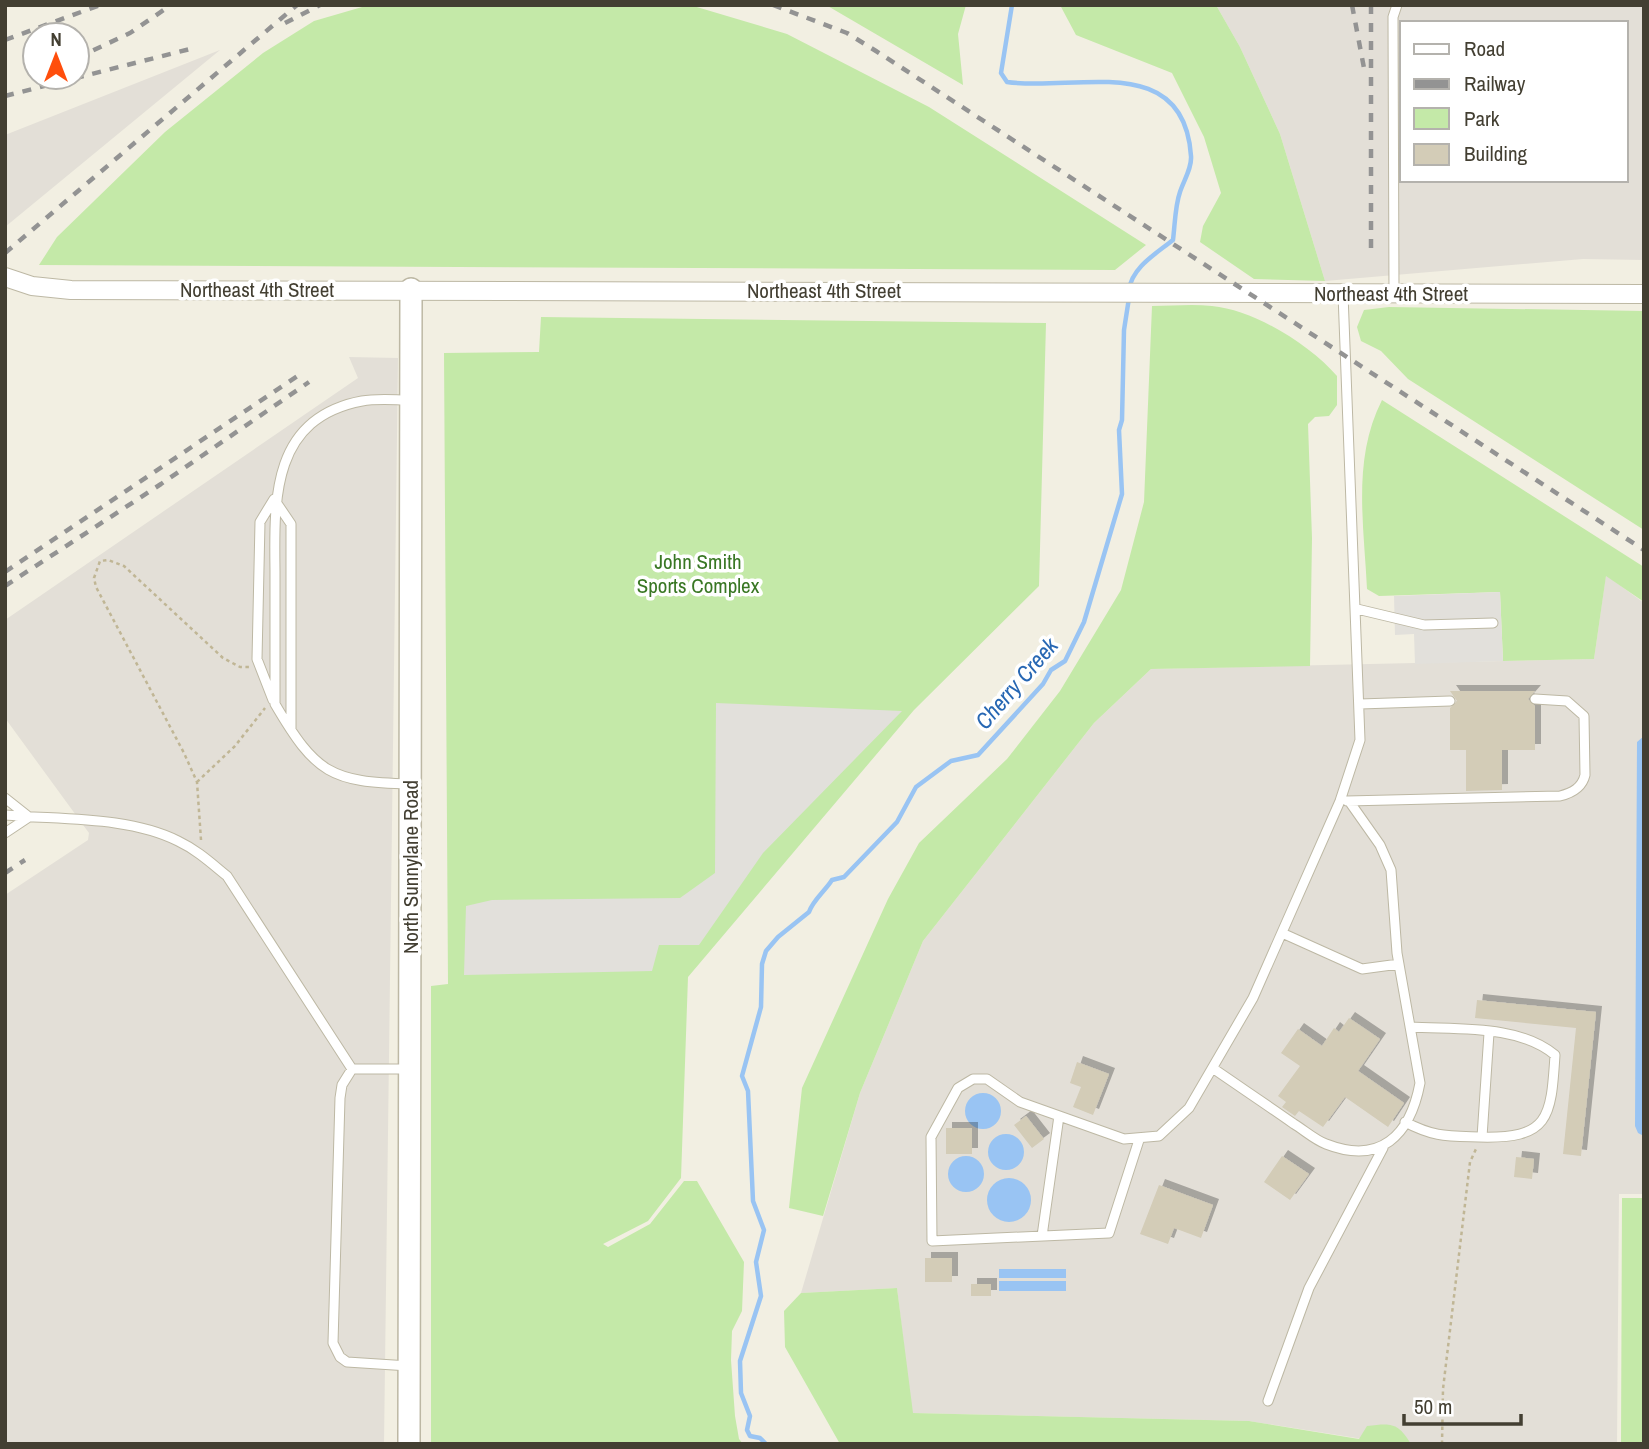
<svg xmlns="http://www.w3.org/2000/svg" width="1649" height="1449" font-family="'Archivo Narrow',sans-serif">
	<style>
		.industrial { fill: #e3dfd7; fill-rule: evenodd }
		.green { fill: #c4e9a8 }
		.parking { fill: #e2e0db }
		.water { fill: #99c4f3 }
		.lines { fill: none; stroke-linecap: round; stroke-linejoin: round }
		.stream { stroke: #99c4f3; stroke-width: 4.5 }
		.building { fill: #d3ccb7; filter: url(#shadow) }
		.service-casing { stroke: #bdb8a4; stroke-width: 11 }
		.minor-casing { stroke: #bdb8a4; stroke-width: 20 }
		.tertiary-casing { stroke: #bdb8a4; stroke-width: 24 }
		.path { stroke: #c0b695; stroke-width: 2.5; stroke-dasharray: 3.5 3.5; stroke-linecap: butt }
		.service { stroke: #fff; stroke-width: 9 }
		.minor { stroke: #fff; stroke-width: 18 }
		.tertiary { stroke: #fff; stroke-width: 21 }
		.rail { stroke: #939393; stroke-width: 4.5; stroke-dasharray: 9 9; stroke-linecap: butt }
		.labels { text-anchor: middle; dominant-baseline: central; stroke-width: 7; stroke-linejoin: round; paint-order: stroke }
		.street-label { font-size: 21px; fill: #433f32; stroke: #fff }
		.park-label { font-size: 21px; fill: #397724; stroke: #fff }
		.water-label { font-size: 23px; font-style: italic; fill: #2767b3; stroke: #fff }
	</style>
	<defs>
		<filter id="shadow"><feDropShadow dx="6" dy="-6" stdDeviation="0" flood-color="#0004"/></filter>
	</defs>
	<rect width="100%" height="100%" fill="#f2efe2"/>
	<path class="industrial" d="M1216 5H1644V260L1583 259 1325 281 1280 134 1240 47ZM1402 23H1626V180H1402Z
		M220 50 5 227V135Z
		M349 357 398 358 384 1444H5V895L88 840 89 833 5 718V620L358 378Z
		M1606 575 1644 603V1194H1619L1617 1444H1370L1369 1440 1249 1421 912 1413 897 1288 801 1293 860 1093 923 941 1094 723 1151 669 1594 659Z"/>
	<path class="green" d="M369 5H690L787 34 929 107 1146 245 1115 270 39 265 57 237 165 132 263 53 314 21Z
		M826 5H966L958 34 963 85Z
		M1060 5H1216L1240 47 1280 134 1325 281 1254 279 1200 242 1203 226 1221 193 1204 137 1172 73 1076 35Z
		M1152 306C1171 306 1192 304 1212 306 1255 310 1310 345 1337 376V405L1329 416 1315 417 1308 424 1312 538 1310 666 1151 669 1094 723 923 941 860 1093 823 1216 789 1208 802 1088 888 899 919 843 1007 759 1060 691 1121 590 1144 502Z
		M1389 307 1644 311V530L1408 379 1381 351 1361 341 1357 327 1364 310Z
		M541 317 1046 323 1039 586 914 710 688 977 681 1178 648 1221 603 1244 608 1247 650 1224 684 1181H697L744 1262 742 1311 732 1331 731 1360 735 1416 739 1439 743 1444H431V986L448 984 444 353 539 352Z
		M1382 400 1644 567V602L1606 576 1594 659 1503 661 1500 592 1379 596 1367 589C1364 525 1352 459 1382 400Z
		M1622 1198H1644V1444H1621Z
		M897 1288 913 1413 1249 1421 1359 1439 1367 1426C1391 1423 1398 1422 1411 1444H840L785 1347 784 1311 801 1293Z"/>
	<path class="parking" d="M1500 592 1503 661 1415 664 1414 634 1395 635 1394 596Z
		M716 703 902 711 763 853 699 945H659L652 971 464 975 466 906 492 900 680 898 715 873Z"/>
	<path class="water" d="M1644 736V1136L1638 1133 1635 1126 1637 742Z
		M965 1111a18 18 0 1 1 36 0a18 18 0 1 1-36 0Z
		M988 1152a18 18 0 1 1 36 0a18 18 0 1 1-36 0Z
		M948 1174a18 18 0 1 1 36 0a18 18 0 1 1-36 0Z
		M987 1200a22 22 0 1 1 44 0a22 22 0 1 1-44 0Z
		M999 1269H1066V1278H999Z
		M999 1281H1066V1291H999Z"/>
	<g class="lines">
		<path class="stream" d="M1012 5 1001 73 1007 82C1074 92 1184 50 1191 156 1192 168 1184 180 1180 192 1175 206 1175 224 1173 240 1157 253 1132 267 1129 290
			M766 1444 760 1438 750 1436 747 1430 750 1416 741 1393 740 1361 761 1296 756 1262 764 1230 753 1201 748 1091 742 1076 761 1007 762 964 766 951 778 937 809 912C813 900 825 891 832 880L844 877 897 822 916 787 951 761 978 755 1043 684 1051 670 1065 661 1084 622 1122 494 1119 430 1122 420 1124 330 1129 298"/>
	</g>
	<path class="building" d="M1450 691H1535L1528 699 1535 706V750H1502V790L1466 791V750H1450V708L1457 701Z
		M1477 1000 1596 1012 1581 1156 1563 1154 1576 1028 1475 1018Z
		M1349 1018 1380 1039 1358 1071 1404 1103 1388 1127 1345 1097 1323 1127 1299 1111 1295 1116 1282 1107 1286 1102 1278 1096 1300 1066 1281 1053 1298 1029 1322 1046 1334 1028 1339 1032Z
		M1077 1062 1109 1074 1093 1115 1073 1107 1081 1087 1070 1083Z
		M1026 1116 1044 1139 1032 1148 1014 1125Z
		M946 1128H972V1154H946Z
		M1282 1156 1309 1174 1290 1200 1264 1182Z
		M1516 1157 1534 1159 1532 1179 1514 1177Z
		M1159 1185 1213 1205 1201 1238 1174 1228 1168 1244 1140 1234Z
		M925 1258H952V1282H925Z
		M971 1284H991V1296H971Z"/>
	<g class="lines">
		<g class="service-casing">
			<path id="service" d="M1394 294 1393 17 1397 5
				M1357 609 1424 625 1493 623
				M273 700 257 659 260 522 274 499 291 524V730
				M1360 704 1450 701
				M410 784C331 782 316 774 275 704 275 660 275 615 275 571 274 498 272 418 362 401 377 398 395 400 410 400
				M5 798 29 817 5 833
				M1347 801 1560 796C1572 793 1582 788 1585 775L1584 716 1567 701 1535 699
				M5 815C60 820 128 816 178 841 197 850 211 863 227 876L352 1069H410
				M1282 933 1362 969 1399 964
				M352 1069 342 1085 340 1098 333 1343 340 1357 347 1362 409 1366
				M1214 1069C1240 1087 1267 1105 1294 1124 1304 1130 1315 1140 1326 1144 1380 1165 1410 1136 1420 1083L1397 953 1391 870 1380 845 1349 801
				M1405 1122C1434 1137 1446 1136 1479 1137 1549 1139 1551 1119 1555 1055 1518 1024 1456 1030 1410 1027
				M1482 1137 1489 1033
				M1139 1140 1109 1233 932 1241 931 1137 958 1088 973 1079H987L1020 1102 1124 1139 1159 1136 1189 1108 1253 998 1340 801 1360 740 1343 294
				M1042 1236 1059 1116
				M1268 1401 1309 1288 1383 1148"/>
		</g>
		<g class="minor-casing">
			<path id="minor" d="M5 277 32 286 71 290 1644 294"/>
		</g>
		<g class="tertiary-casing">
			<path id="tertiary" d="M409 1444 411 289"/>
		</g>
		<path class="path" d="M197 782 235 746 265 708
			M201 840 197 782 184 753 96 587 94 578 100 561 108 560 124 566 223 658 240 667H249
			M1442 1444 1443 1389 1470 1162 1476 1149"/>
		<use href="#service" class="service"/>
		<use href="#minor" class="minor"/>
		<use href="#tertiary" class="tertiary"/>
		<path class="rail" d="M773 5 847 33 876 51 1644 550
			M1352 5 1364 68
			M1371 5V248
			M285 23 320 5
			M5 40 100 5
			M77 58 130 33 171 5
			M5 96 190 49
			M5 253 297 5
			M5 572 299 375
			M5 586 161 484 309 382
			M5 873 25 860"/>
	</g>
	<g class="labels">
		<g class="street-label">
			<text x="257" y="289">Northeast 4th Street</text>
			<text x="824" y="290">Northeast 4th Street</text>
			<text x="1391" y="293">Northeast 4th Street</text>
			<text transform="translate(410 867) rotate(-90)">North Sunnylane Road</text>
		</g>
		<g class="park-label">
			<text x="698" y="561">John Smith<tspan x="698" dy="24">Sports Complex</tspan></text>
		</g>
		<g class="water-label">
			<text transform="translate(1016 683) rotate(-49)">Cherry Creek</text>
		</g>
	</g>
	<rect width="1649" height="1449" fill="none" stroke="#433f32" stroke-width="14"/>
	<rect x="1400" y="21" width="228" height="161" fill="#ffffff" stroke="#b4b2ad" stroke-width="2"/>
	<rect x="1414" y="44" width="35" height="10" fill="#ffffff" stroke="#b4b2ad" stroke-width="2"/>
	<text x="1464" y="56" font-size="21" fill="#433f32">Road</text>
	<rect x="1414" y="79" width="35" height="10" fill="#939393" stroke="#b4b2ad" stroke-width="2"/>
	<text x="1464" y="91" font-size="21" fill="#433f32">Railway</text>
	<rect x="1414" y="108" width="35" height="21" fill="#c4e9a8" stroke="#b4b2ad" stroke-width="2"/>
	<text x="1464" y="126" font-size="21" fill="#433f32">Park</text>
	<rect x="1414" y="144" width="35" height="21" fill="#d3ccb7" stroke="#b4b2ad" stroke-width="2"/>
	<text x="1464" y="161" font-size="21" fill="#433f32">Building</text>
	<g transform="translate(56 56)"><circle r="33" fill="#ffffff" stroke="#b4b2ad" stroke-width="2"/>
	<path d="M0-5L12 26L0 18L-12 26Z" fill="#ff4e0c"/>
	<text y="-10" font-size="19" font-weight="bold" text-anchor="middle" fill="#433f32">N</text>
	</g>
	<path d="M1404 1414v10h117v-10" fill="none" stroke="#433f32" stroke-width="3.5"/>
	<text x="1414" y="1414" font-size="21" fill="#433f32" stroke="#ffffff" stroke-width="5" paint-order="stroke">50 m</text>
</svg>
